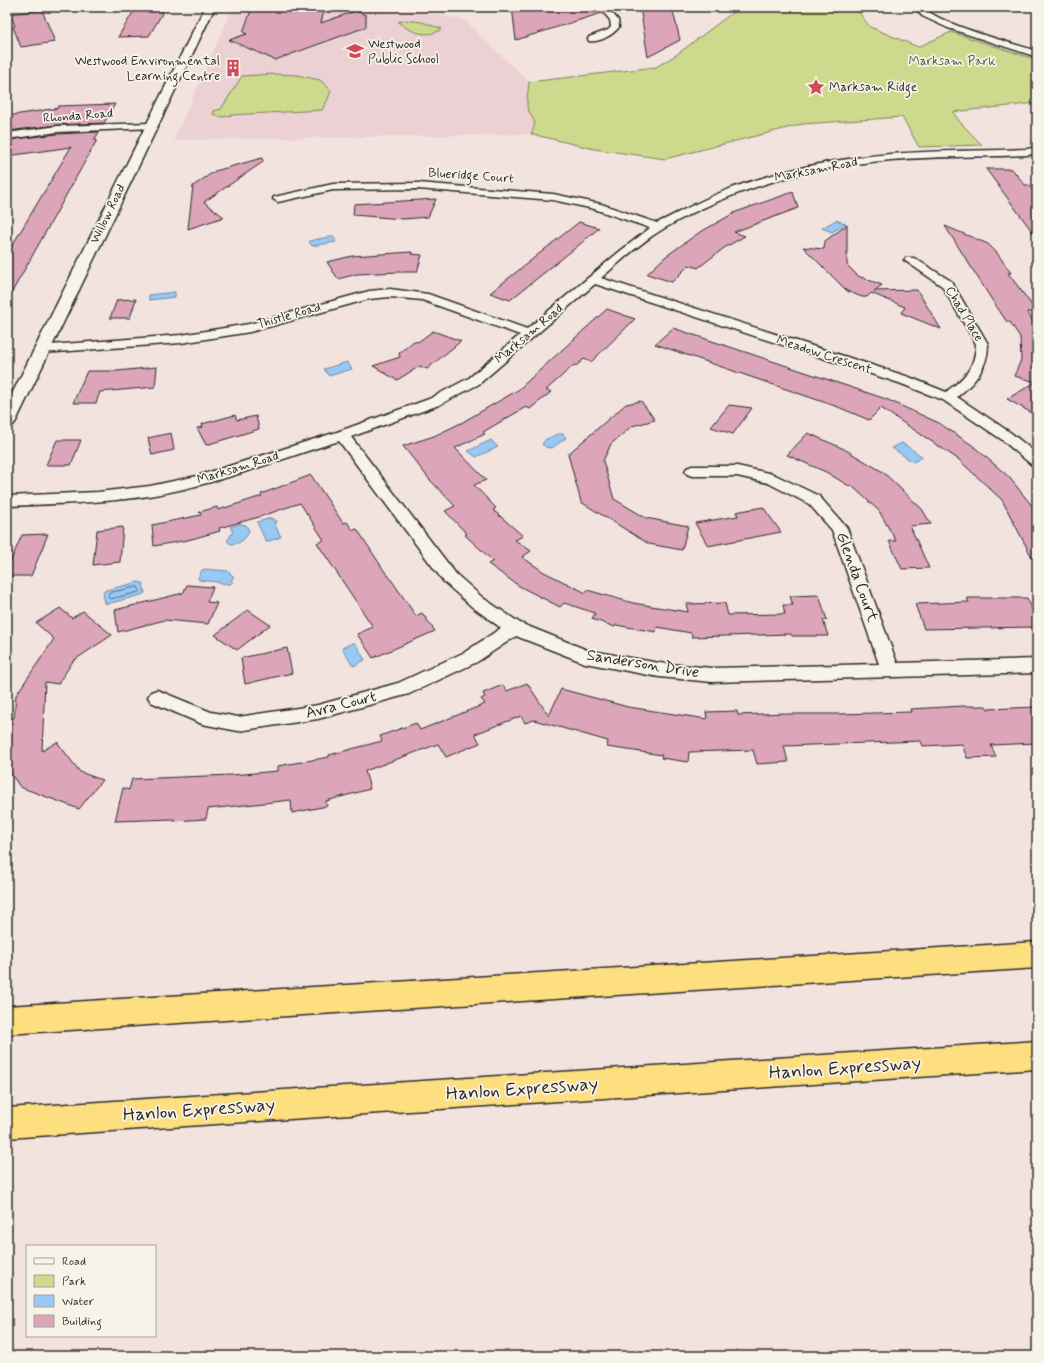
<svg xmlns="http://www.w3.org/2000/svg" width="1044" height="1363" font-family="Mynerve,sans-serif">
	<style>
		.built { fill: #ebd0d4 }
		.green { fill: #cdd98c; stroke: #7c825c }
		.water { fill: #98c9f4; stroke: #6c8aa4 }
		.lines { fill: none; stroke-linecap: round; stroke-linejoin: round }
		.shore { stroke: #576a7b; stroke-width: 1 }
		.building { fill: #dca5ba; stroke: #2b2b2b }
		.street-casing { stroke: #2b2b2b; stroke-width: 3 }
		.secondary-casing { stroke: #2b2b2b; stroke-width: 3 }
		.highway-casing { stroke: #2b2b2b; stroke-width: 3 }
		.street { fill: #f7f3e8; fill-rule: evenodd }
		.secondary { fill: #f7f3e8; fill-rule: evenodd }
		.highway { fill: #fddf80; fill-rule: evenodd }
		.labels { text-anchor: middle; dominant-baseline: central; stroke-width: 3.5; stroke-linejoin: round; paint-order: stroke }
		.far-poi-label { font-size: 13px; fill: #2b2b2b; stroke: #f7f3e8; text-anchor: start }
		.far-park-label { font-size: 13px; fill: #545643; stroke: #f7f3e8 }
		.far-street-label { font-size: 13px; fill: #2b2b2b; stroke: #f7f3e8 }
		.street-label { font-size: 16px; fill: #2b2b2b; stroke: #f7f3e8 }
		.near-street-label { font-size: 19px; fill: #2b2b2b; stroke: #f7f3e8 }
	</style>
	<rect width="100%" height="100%" fill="#f2e3df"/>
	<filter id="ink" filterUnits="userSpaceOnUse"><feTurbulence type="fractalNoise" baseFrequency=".025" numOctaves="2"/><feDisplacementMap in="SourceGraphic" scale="8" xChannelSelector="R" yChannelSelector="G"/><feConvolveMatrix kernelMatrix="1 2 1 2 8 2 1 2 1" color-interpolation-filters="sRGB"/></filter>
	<g filter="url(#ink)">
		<path class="built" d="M233 7H397L464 20 529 82 527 106 533 116 535 127 531 134 174 140Z"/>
		<path class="green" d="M740 7H855L870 27 918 47 951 32 1037 60V103L953 112 959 121 982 145 919 147 902 117 803 124 665 159 594 149 531 134C540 118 528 117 527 105 526 97 529 89 529 82L656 67 676 55Z
			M406 20 422 22 442 29C428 39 410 32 398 22Z
			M273 74 297 75 320 80 331 90 328 99 322 110 231 115C224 118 219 117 213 114L214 111 221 109 242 76Z"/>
		<path class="water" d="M836 220 846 224 832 232 822 228Z
			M333 236 336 242 312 246 309 241Z
			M175 292V297L149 300V295Z
			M347 362 352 369 329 376 324 369Z
			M558 434H563L566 438 552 448 546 447 542 444 546 439Z
			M491 440 498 447 476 457 468 451Z
			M902 443 923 457 913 462 892 448Z
			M272 518 273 520H276L277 522 274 523 281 537 266 542 257 522Z
			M239 524 246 525 249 531C246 539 240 544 231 544L227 541 233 532 230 527Z
			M205 569 228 571 234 577 231 580 233 582 228 585 226 583 222 584 217 582 199 580 198 578 202 570Z
			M139 582 143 583 145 593 141 595 107 604 105 603 103 592 106 590Z
			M352 643H355L365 660 354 666 352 665 342 648Z"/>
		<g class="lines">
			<path class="shore" d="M138 587 140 590 139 592 110 599 108 597 109 593Z"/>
		</g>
		<path class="building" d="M139 7H164L161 12H163L149 36 118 37 135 9H138Z
			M320 7V11H324L321 23 355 11 366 15V27L275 60 229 40 247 34 243 32 252 8Z
			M512 7H598L602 13 516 40Z
			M640 7H672L680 40 648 57Z
			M42 10 55 42 21 47 13 27 15 26 10 14Z
			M115 104 104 123 58 125 7 131V116L58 108V106Z
			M99 132 94 140H97L7 301V254L71 147 7 156V140L58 134Z
			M262 158 263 162 204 202 224 217 188 229 193 186 215 171Z
			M986 169H1012L1025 185H1029L1037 196V238Z
			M793 192 798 208 734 232 745 236 724 248 698 268 689 265 672 282 647 274 665 257 697 234 736 212Z
			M436 199 428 217 403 219 353 215 354 204Z
			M579 222 599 228 579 245 510 300 490 293Z
			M847 225V265L858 276 882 285 874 291 917 290 941 329 901 313 905 307 871 293 867 297H862L847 291 803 247 824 249 825 241Z
			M945 226 988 244 997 253 1011 273H1008L1037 312H1027L1036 325 1037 322V416L1007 399 1036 382 1014 376 1021 360 1020 337 1010 322H1007L992 300Z
			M412 252 411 254 422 255 417 272H398L357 274 338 279 327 262 352 256Z
			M136 299 130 318H110L117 300Z
			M607 309 635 319 591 362 584 359 576 366 574 365 546 390 551 392 530 409 526 407 483 432 485 434 455 448 486 480 474 485 496 508 493 510 523 536 515 540 531 551 522 557 544 572 586 593 587 590 633 603 688 612 686 604 725 603 728 615 785 614 783 605H793L790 596 819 595 827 620H823L828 636H792L791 634 692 637 691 633 657 627 656 632 616 625 615 627 592 619 595 613 564 603 560 607 519 586 488 564 493 561 465 535 467 534 445 511 455 506 430 480 403 446 434 436 461 423 518 390Z
			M673 328 886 399 939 423 972 445 1009 477 1037 512V567L1002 500 958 459 881 408 869 420 838 407 655 344Z
			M433 331 461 341 427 369 420 366 397 380 373 366 400 357 399 353 414 341 418 342Z
			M157 367 155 387 100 392 96 403H73L87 371H117Z
			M641 401 655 420 632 426 611 444 603 461 614 499 646 518 688 526 682 550 649 544 581 502 568 454 626 404Z
			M729 405 752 408 733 434 711 427Z
			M235 415 237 420 256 416 259 429 206 445 197 428 203 427 202 424Z
			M171 433 174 450 152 455 148 438Z
			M808 433 844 449 883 472 922 509 931 524 910 526 929 568 902 569 889 541H896L879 511 851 485 849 486 826 472 787 455Z
			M57 440H81L71 465H46Z
			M311 475 343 523 347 522 353 530 357 529 387 575H388L416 616 422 613 435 631 373 658 357 634 373 627 317 543 324 540 300 503 259 517 219 528 220 531 188 540 154 546 152 525 201 515 199 512 217 507 218 510 234 505 262 496 261 494Z
			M763 507 781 532 708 546 695 523 738 516 736 512Z
			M123 527 120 562 93 565 97 530Z
			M48 534 31 576H7V569L22 535Z
			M187 585 213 587 207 602 217 603 208 624 165 620 118 632 115 610 183 593Z
			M967 598H1027L1037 618V627L924 629 915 604 969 602Z
			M60 608 72 618 83 611 112 635 73 661 58 684 45 682 42 751 57 742 80 772 102 780 79 809 20 787 7 768V720L14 718 16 695 54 639 36 623Z
			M248 610 270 625 237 650 215 635Z
			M287 648 292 673 245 684 241 658Z
			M527 683 549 716 561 689 628 707 707 719 706 712 737 711 738 715 785 713 786 714H839L911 712 910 709 964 706H986L988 709 1037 707V743L991 745 996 757 967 758 962 744 923 746 921 741 784 746 788 762 757 764 753 750 689 752 688 762 661 758 662 755 607 747 608 741 534 720 525 723 521 716 475 734 480 743 446 757 438 744 365 771 370 789 326 801 327 806 292 813 291 800 208 809 206 819 173 821 174 819 115 821 123 788 129 790 132 779 232 775 278 771V766L329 757V755L382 741 380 736 416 723 420 730 485 704 481 699 485 697 483 693 503 685 507 691Z"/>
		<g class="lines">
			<g class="street-casing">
				<path id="street" d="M599 7H607L618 20 619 27C613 35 599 43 589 41L588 39 589 37 608 30 611 27 610 20Z
					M915 7H923C938 24 1012 43 1037 51V57L948 28 922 16Z
					M151 123 156 126 154 128 58 132 7 139V133L58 126Z
					M1037 147V153L1027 155C982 157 936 156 891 160 811 167 732 188 663 229 641 242 620 262 601 278L909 377 946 392C965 377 975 369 976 344L942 286 904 260 906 258H914L951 281 988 344C988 368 975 382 957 397L1011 433 1037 454V467L1032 465 1001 439 943 400 899 383 595 284 479 384 439 405 351 437 456 574 483 598 520 623 587 650 659 663 712 668 879 664 832 530 809 504 768 483 737 476H692L687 474 685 471 687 468 692 466H737L773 474 819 496 847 528 897 663 1037 659V673L712 682 659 677 585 663 516 636 477 662 409 694 318 719 238 731 202 724 151 702 148 697 151 692 157 690 211 712 238 717 318 705 398 683 465 652 501 628 471 606 444 582 339 441C277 460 213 486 149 496 102 503 54 504 7 506V496L98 492 150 486 197 476 337 432 429 399 469 378 520 335 422 300 390 297 369 299 250 332 181 343 42 353 37 352 35 349 37 346 181 335 249 324 369 291 390 289 428 294 527 329 619 252 650 228 594 209 553 200 418 189 333 190 278 202 273 199 274 197 333 184 418 183 553 194 601 204 657 223C686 209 715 193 746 183 792 168 842 158 891 154 936 150 982 151 1027 149Z"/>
			</g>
			<g class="secondary-casing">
				<path id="secondary" d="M205 7H215L16 421 13 425 7 426V404Z"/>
			</g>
			<g class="highway-casing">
				<path id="highway" d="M1037 942V968L7 1034V1006Z
					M1037 1041V1069L7 1138V1108Z"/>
			</g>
			<use href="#street" class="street"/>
			<use href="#secondary" class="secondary"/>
			<use href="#highway" class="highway"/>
		</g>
	</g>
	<defs>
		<g id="school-bare" transform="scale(1.38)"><path d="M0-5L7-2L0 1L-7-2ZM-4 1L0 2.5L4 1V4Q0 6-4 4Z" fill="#d1495b" stroke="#f7f3e8" stroke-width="2.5" paint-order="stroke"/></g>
		<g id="building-bare" transform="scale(1.38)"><path d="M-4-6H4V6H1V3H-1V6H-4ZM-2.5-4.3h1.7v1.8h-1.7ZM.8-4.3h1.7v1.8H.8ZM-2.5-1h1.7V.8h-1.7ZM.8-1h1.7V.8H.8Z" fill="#d1495b" stroke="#f7f3e8" stroke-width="2.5" paint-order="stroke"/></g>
		<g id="sight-bare" transform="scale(1.38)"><path d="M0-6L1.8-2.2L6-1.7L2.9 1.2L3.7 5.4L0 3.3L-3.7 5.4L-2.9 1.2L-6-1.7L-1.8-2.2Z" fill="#d1495b" stroke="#f7f3e8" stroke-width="2.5" paint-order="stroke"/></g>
	</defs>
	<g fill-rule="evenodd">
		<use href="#school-bare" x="355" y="51"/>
		<use href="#building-bare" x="233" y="68"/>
		<use href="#sight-bare" x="816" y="87"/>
	</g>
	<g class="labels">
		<g class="far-poi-label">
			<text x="368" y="44">Westwood<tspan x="368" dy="15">Public School</tspan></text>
			<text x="220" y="61" text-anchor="end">Westwood Environmental<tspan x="220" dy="15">Learning Centre</tspan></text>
			<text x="829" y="87">Marksam Ridge</text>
		</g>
		<g class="far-park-label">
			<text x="952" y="61">Marksam Park</text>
		</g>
		<g class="far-street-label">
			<text transform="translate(78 116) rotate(-4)">Rhonda Road</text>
			<text transform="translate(816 170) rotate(-11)">Marksam Road</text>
			<text transform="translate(471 176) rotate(4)">Blueridge Court</text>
			<text transform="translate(108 214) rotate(-64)">Willow Road</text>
			<text transform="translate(964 314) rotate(59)">Chad Place</text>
			<text transform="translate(289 316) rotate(-16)">Thistle Road</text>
			<text transform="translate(529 334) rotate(-40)">Marksam Road</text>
			<text transform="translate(824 355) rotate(18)">Meadow Crescent</text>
			<text transform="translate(238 468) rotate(-17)">Marksam Road</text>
		</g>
		<g class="street-label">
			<text transform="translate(857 577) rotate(70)">Glenda Court</text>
			<text transform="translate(643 664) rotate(9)">Sanderson Drive</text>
			<text transform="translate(341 705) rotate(-14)">Avra Court</text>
		</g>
		<g class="near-street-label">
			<text transform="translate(845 1068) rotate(-4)">Hanlon Expressway</text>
			<text transform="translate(522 1089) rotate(-4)">Hanlon Expressway</text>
			<text transform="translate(199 1110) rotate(-4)">Hanlon Expressway</text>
		</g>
	</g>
	<rect width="1044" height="1363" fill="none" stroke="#f7f3e8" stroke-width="24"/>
	<rect x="12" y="12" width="1020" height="1339" fill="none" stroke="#2b2b2b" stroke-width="1.5" filter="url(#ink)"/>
	<rect x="26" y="1245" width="130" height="92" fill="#f7f3e8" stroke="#a5a39c"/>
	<rect x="34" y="1258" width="20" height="6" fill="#f7f3e8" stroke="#a5a39c"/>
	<text x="62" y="1265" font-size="12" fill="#2b2b2b">Road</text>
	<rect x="34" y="1275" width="20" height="12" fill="#cdd98c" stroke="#a5a39c"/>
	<text x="62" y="1285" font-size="12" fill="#2b2b2b">Park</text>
	<rect x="34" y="1295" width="20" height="12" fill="#98c9f4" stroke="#a5a39c"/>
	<text x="62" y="1305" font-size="12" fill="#2b2b2b">Water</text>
	<rect x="34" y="1315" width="20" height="12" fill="#dca5ba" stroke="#a5a39c"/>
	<text x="62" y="1325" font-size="12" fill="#2b2b2b">Building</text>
</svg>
